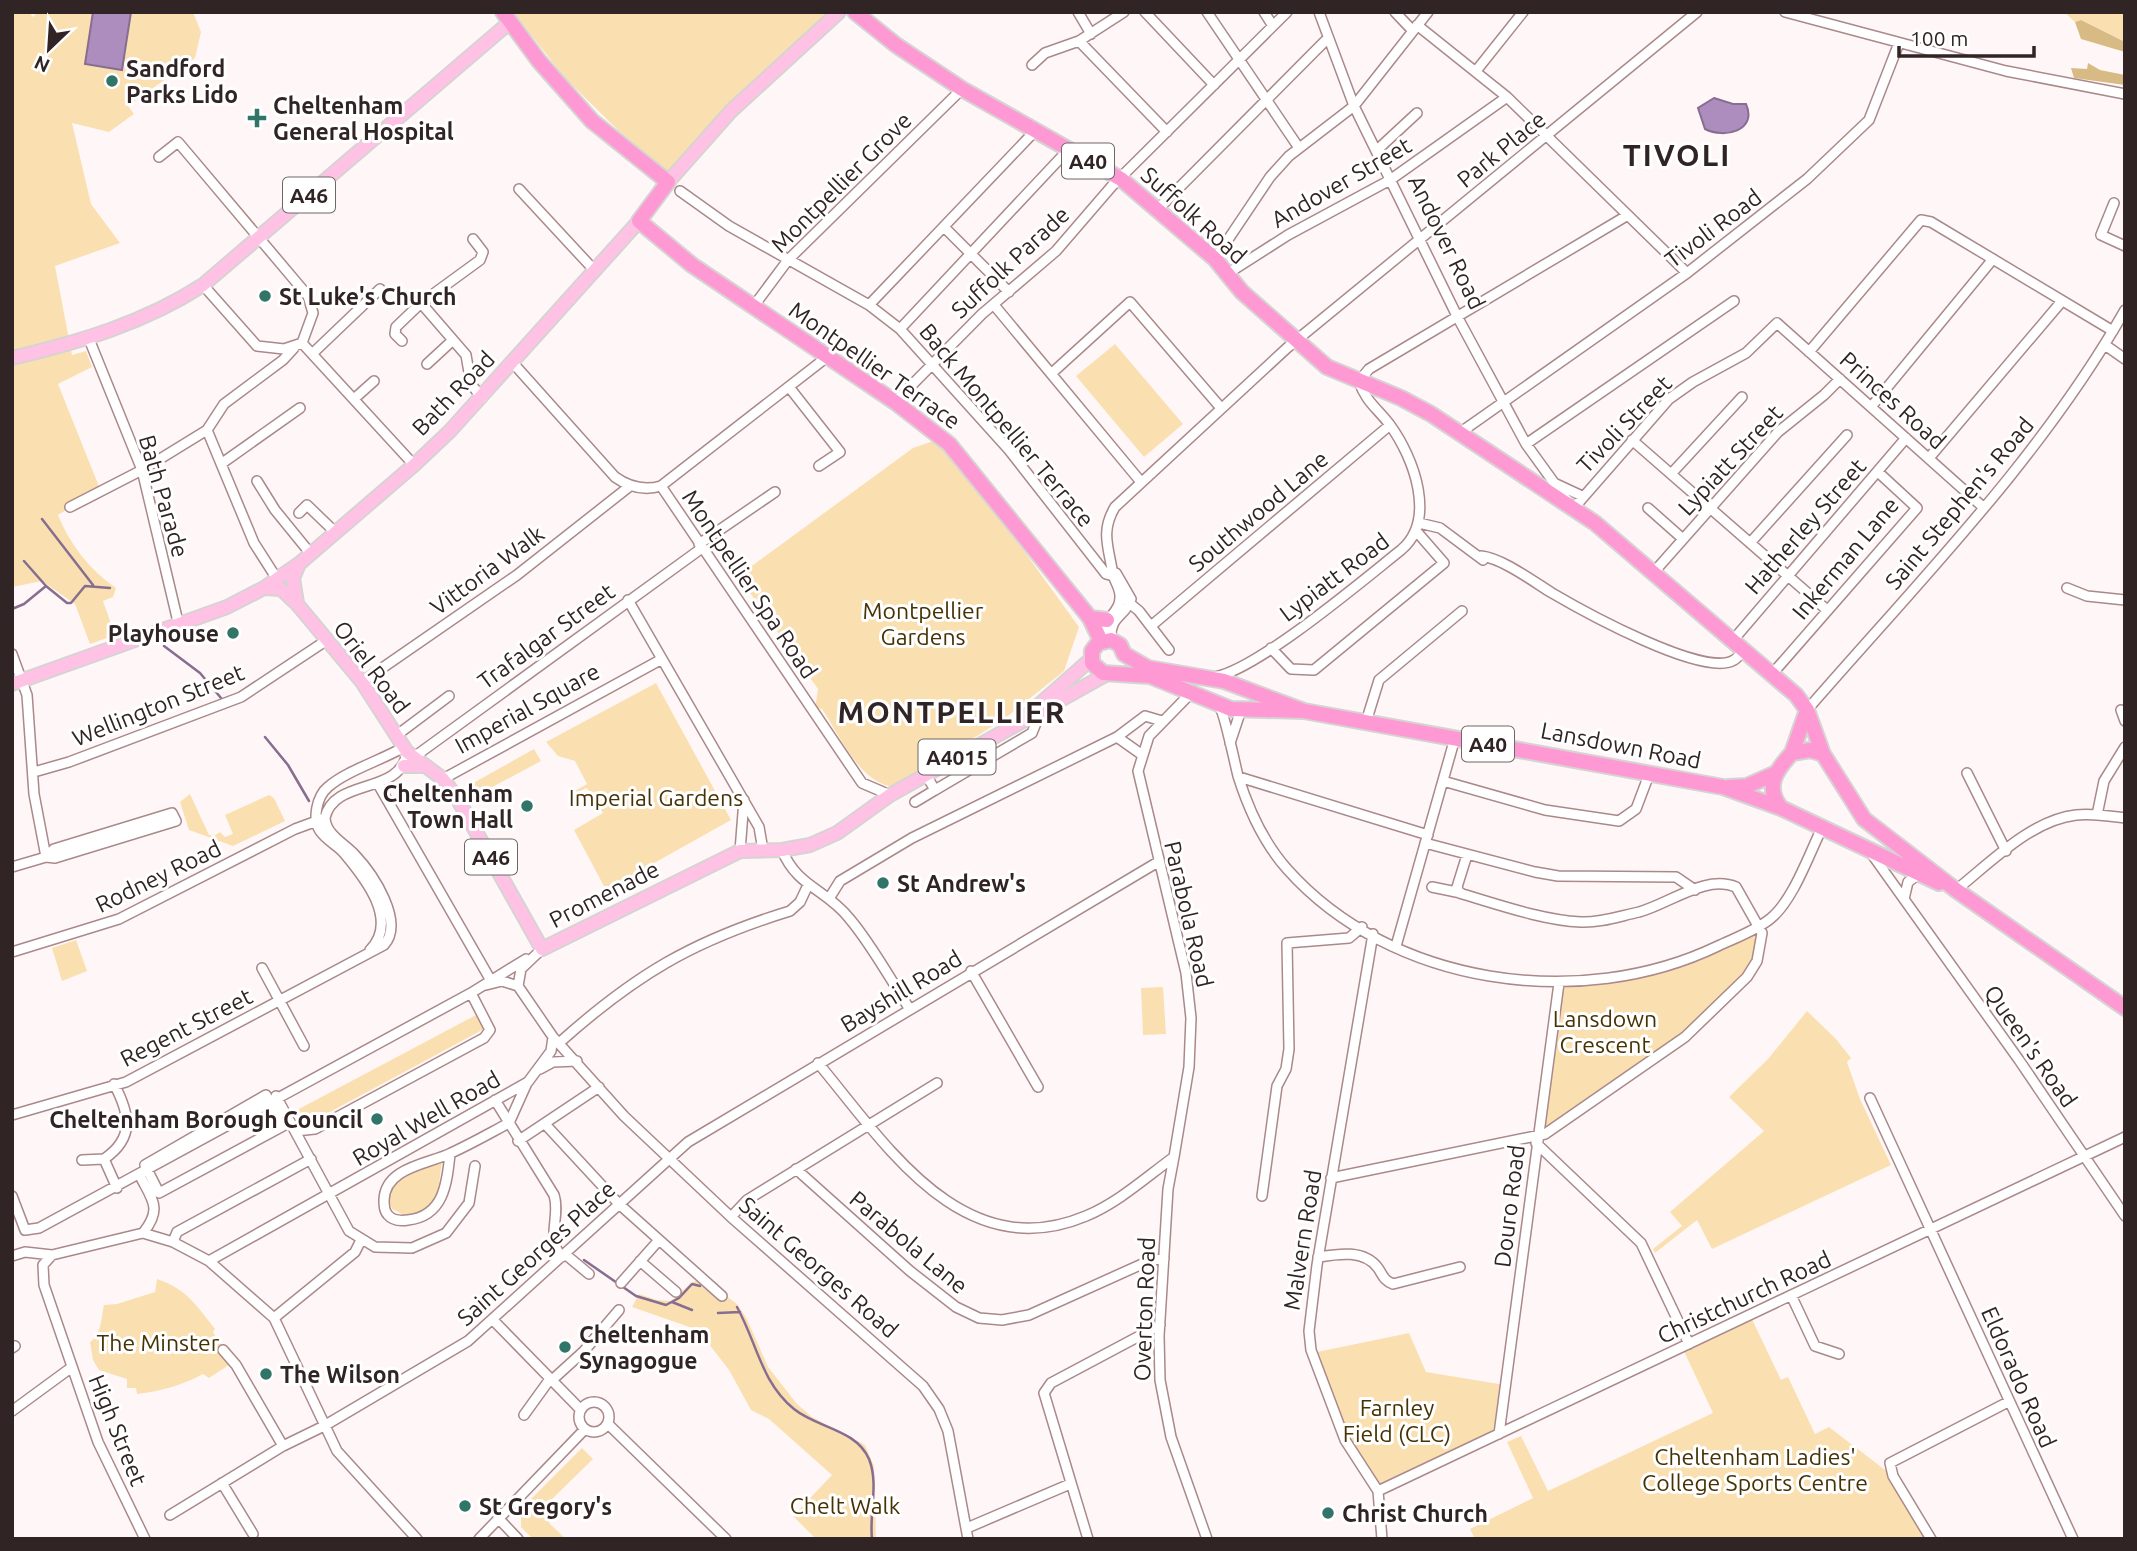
<svg xmlns="http://www.w3.org/2000/svg" width="2137" height="1551" font-family="Ubuntu,sans-serif">
	<style>
		.green { fill: #fae0b1 }
		.forest { fill: #d8bb84 }
		.water { fill: #ac8dbe; stroke: #876e90; stroke-width: 2 }
		.lines { fill: none; stroke-linecap: round; stroke-linejoin: round }
		.stream { stroke: #876e90; stroke-width: 2.5 }
		.minor-casing { stroke: #aa898a; stroke-width: 12 }
		.major-casing { stroke: #d6d3d3; stroke-width: 16 }
		.highway-casing { stroke: #d6d3d3; stroke-width: 18 }
		.minor { stroke: #fff; stroke-width: 9 }
		.major { stroke: #ffc2e5; stroke-width: 12 }
		.highway { stroke: #ff99d4; stroke-width: 14 }
		.poi-dot { fill: #317569; stroke: #fff; stroke-width: 2.5 }
		.labels { text-anchor: middle; dominant-baseline: central; stroke-width: 6; stroke-linejoin: round; paint-order: stroke }
		.shield { fill: #fff; stroke: #6f6666; stroke-width: 2 }
		.shield-label { font-size: 21px; font-weight: bold; fill: #312425 }
		.poi-label { font-size: 23px; font-weight: bold; fill: #312425; stroke: #fff; text-anchor: start }
		.street-label { font-size: 23px; fill: #312425; stroke: #fff }
		.park-label { font-size: 23px; fill: #463204; stroke: #fff }
		.district-label { font-size: 30px; font-weight: bold; letter-spacing: 2px; fill: #312425; stroke: #fff }
	</style>
	<rect width="100%" height="100%" fill="#fff7f7"/>
	<path class="green" d="M12 12H29L33 17 37 12H193L201 32 195 58 128 106 134 114 109 132 72 123 91 204 120 243 55 266 72 355 86 351 92 367 58 384 100 489 58 515C70 545 90 570 116 588L113 597 103 601 115 635 90 644 75 604 42 581 12 587Z
		M513 12H839L670 174 619 131 566 79Z
		M2125 12V42L2081 20 2075 22 2065 13Z
		M1115 344 1183 424 1144 457 1076 376Z
		M936 440 1024 551 1079 627 1064 671 1004 719 896 787C860 785 841 737 822 709L815 708 818 689 738 576 913 448Z
		M656 683 731 820 606 890 574 830 603 813 596 801 584 806 593 800 592 793 586 788 571 796 573 801 570 802 568 795 587 784 575 761 558 756 546 742Z
		M534 749 541 761 483 792 472 793 468 786Z
		M190 794 209 835 214 836 220 832 225 837 233 834 225 815 269 795 274 798 285 821 233 846 189 830 180 802Z
		M1758 926 1757 961 1704 1022 1537 1137 1559 983 1629 976Z
		M76 940 87 971 62 981 52 948Z
		M1163 987 1166 1034 1143 1035 1141 988Z
		M1807 1011 1836 1039 1851 1058 1847 1062 1860 1099 1891 1165 1712 1249 1697 1220 1655 1253 1653 1249 1682 1226 1670 1212 1764 1131 1729 1097 1768 1059Z
		M476 1015 484 1029 304 1126 295 1111Z
		M442 1162C437 1189 443 1209 406 1216L392 1209C375 1174 424 1172 442 1162Z
		M702 1278 737 1304 747 1319 768 1367 797 1404 812 1417 865 1445 874 1466 876 1539H816L793 1516 832 1475 769 1419 751 1410 729 1370 698 1330 632 1307 639 1294 657 1300 671 1301 691 1283Z
		M157 1279C187 1289 196 1305 215 1329L213 1332 232 1363 209 1378 203 1374C183 1385 162 1391 137 1394L136 1388H127V1379L99 1370 93 1360 90 1342C102 1334 101 1317 104 1305L117 1304 155 1292Z
		M1750 1315 1781 1380 1788 1377 1815 1434 1829 1427 1893 1476 1931 1539H1475L1470 1529 1533 1498 1507 1442 1521 1436 1548 1491 1713 1413 1682 1347Z
		M1409 1333 1426 1372 1505 1385 1499 1434 1378 1491 1358 1462 1312 1353Z
		M582 1448 593 1459 546 1505 554 1518 549 1523 566 1539H533L521 1527V1509Z"/>
	<path class="forest" d="M2081 20 2125 42V52L2081 39 2075 22Z
		M2088 63 2100 70 2125 75V85L2074 78 2071 68 2087 69Z"/>
	<path class="water" d="M93 12H131L122 70 85 64Z
		M1714 98 1733 104H1746C1758 131 1724 139 1705 129L1698 108Z"/>
	<g class="lines">
		<path class="stream" d="M42 519 93 585
			M24 561 46 586
			M12 609 24 604 46 586 67 603H71L85 586 110 588
			M164 646 200 673 221 698
			M265 737 288 765 309 801
			M584 1260 636 1296 666 1305 679 1298 692 1284 700 1286
			M672 1302 692 1310
			M737 1307C757 1343 761 1382 794 1409 817 1428 856 1429 869 1459 879 1484 869 1512 872 1539
			M718 1313 740 1312"/>
		<g class="minor-casing">
			<path id="minor" d="M1078 12 1091 34
				M1145 12 1214 85
				M1207 12 1299 148
				M1264 12 1273 26
				M1319 12 1354 106 1458 318 1526 444 1573 509 1669 399 1693 382 1746 353 1777 323 1983 507
				M1395 12 1413 31
				M1785 12 2006 71 2125 94
				M1417 25 1507 97 1687 273
				M1079 41 1167 132
				M1032 65 1045 53 1079 41 1124 12
				M1476 71 1523 12
				M1376 151 1417 113
				M159 157 178 142 308 296 313 313 302 343 284 349 257 346 203 285
				M519 189 595 271
				M680 191 729 226 869 305 900 329 1009 450 1106 574 1117 577
				M2114 203 2101 235 2125 246
				M1158 209 1327 39
				M944 227 1009 292
				M1215 259 1270 177 1289 156 1354 106 1428 12
				M1227 274 1288 235 1390 180 1507 97
				M421 303 466 355 471 384 482 398
				M869 305 1035 131
				M994 305 1141 482
				M753 307 788 260 962 89
				M900 329 1068 150
				M89 339 142 470 179 626
				M402 341 395 334 396 327 421 303 480 260 483 252 473 239
				M302 343 414 465
				M2105 345 2125 359
				M1809 352 1921 220 1931 222 2113 331
				M312 354 380 289
				M513 363 615 477C629 487 644 491 661 486L827 357
				M427 364 453 340
				M1052 373 1130 302 1221 408
				M789 387 840 452 819 466
				M355 398 374 381
				M895 402 982 314 1056 251 1112 186 1287 12
				M1871 407 1993 259
				M207 430 254 543 277 579
				M1461 432 1687 273 1807 179 1869 120 1899 43
				M1632 440 1827 610
				M1526 444 1734 301
				M1929 458 2062 301
				M221 464 300 408
				M1671 474 1742 397
				M257 481 275 510 310 553
				M1554 483 1582 496
				M661 486 862 783 890 795
				M70 507 142 470 207 430 224 404 283 360 294 348
				M1648 508 1683 539
				M299 513 307 505 336 533
				M1419 523 1440 528 1483 560
				M1750 543 1847 435
				M699 544 775 492
				M1481 556C1502 558 1534 582 1552 593 1581 610 1705 679 1734 660 1738 658 1742 652 1745 648
				M1654 572 1778 432 1824 395 1840 379
				M2067 588 2087 596 2125 600
				M628 600 662 659
				M1127 601 1139 611 1169 650
				M1151 626 1390 425
				M1734 639 1906 438
				M1104 640C1101 617 1121 614 1120 596 1120 588 1115 582 1113 575 1109 548 1100 532 1115 507L1287 348 1697 12
				M1111 640C1109 615 1126 617 1131 599L1116 573
				M1271 648 1291 669 1314 670 1444 563 1417 532
				M12 654 27 695 34 794 46 857 12 867
				M1773 673 1917 508 1878 472
				M1215 677C1258 669 1362 581 1401 550 1437 520 1414 458 1390 425 1378 409 1365 401 1359 381L1369 369 1628 215
				M362 682 517 575 630 486
				M1219 707C1224 711 1235 764 1238 776 1249 811 1263 842 1287 869 1391 986 1581 1012 1718 946 1735 938 1755 931 1770 919 1793 901 1809 854 1822 828
				M1807 710C1918 582 2041 458 2125 310
				M2121 710 2125 721
				M1366 722 1379 680 1462 611
				M397 735 449 696
				M1117 737 1141 754
				M1230 743 1241 710
				M414 757 702 548
				M34 772 69 762 241 697 327 640
				M1967 773 2006 851
				M926 775 935 790 1032 733 1040 713
				M1239 777 1428 835
				M443 779 662 659 759 827 763 850
				M1443 781 1545 810 1619 821 1636 809 1650 772
				M378 784 490 979
				M915 802 935 790
				M172 813 176 821 55 858 46 857 54 849Z
				M2097 815 2104 781 2125 747
				M1425 843 1535 872 1558 876 1676 877 1695 890
				M782 850C797 887 826 889 849 918 872 945 890 979 909 1008
				M740 851 744 800
				M1871 853 2019 1060 2125 1216
				M1432 887 1461 893
				M1956 890C1990 863 2031 820 2076 815 2092 813 2109 816 2125 818
				M830 897 840 881 912 838 1117 737 1145 716 1162 721
				M1904 899 1908 882 1919 874
				M1373 934 1317 1265 1309 1331 1311 1350 1345 1440 1378 1491 1382 1539
				M1396 946 1455 738
				M542 949 521 969 518 986 553 1037 624 1116 731 1217 923 1386 939 1409 948 1431 968 1539
				M370 950C399 921 366 879 344 853 337 845 326 840 320 831 312 819 317 796 328 787 346 771 382 760 404 747
				M12 952 119 919 295 829 325 818C334 777 401 796 407 752
				M262 968 304 1046
				M971 971 1038 1087
				M486 985 502 981 518 986
				M559 1043C635 975 692 941 790 911L800 902 808 885
				M818 1063C885 1143 962 1268 1086 1216 1119 1202 1145 1178 1174 1157L1189 1067 1191 1018 1186 973 1138 771 1149 736 1191 693
				M540 1069 553 1062 577 1061
				M114 1084C130 1114 135 1138 104 1159L117 1188
				M266 1095 283 1126 159 1193 145 1165Z
				M276 1096 349 1231 375 1247 412 1248 446 1233 469 1203 475 1166
				M1870 1098 2073 1539
				M495 1100 554 1195C561 1216 545 1239 562 1257
				M12 1115 126 1082 384 945C405 922 373 874 355 855 344 843 326 835 325 818
				M509 1123 527 1083
				M545 1124 619 1204 722 1296
				M295 1131 315 1129 484 1038 490 1030 471 993
				M518 1141 599 1087
				M1536 1143 1641 1243 1689 1344
				M450 1154C447 1183 444 1216 408 1220 401 1221 393 1221 388 1215 384 1211 384 1205 384 1200 385 1167 429 1164 451 1153 471 1144 490 1133 509 1123
				M1174 1157 1168 1189 1159 1336 1160 1380 1171 1437 1207 1539
				M82 1160 104 1159
				M796 1169 910 1271 956 1307 979 1318 1002 1320 1029 1315 1151 1260 1164 1259
				M139 1174C152 1200 163 1208 143 1233
				M1331 1178 1545 1134 1685 1037 1747 977 1757 961 1762 933 1736 887C1706 874 1669 904 1639 912 1620 916 1600 923 1581 922 1541 920 1497 904 1459 893L1457 887 1467 855
				M12 1196 25 1230 39 1228 471 993 526 959
				M1262 1196 1277 1086 1286 1069 1289 1049 1287 943 1349 938 1362 927
				M731 1217 747 1200 937 1083
				M173 1242 177 1232 311 1159
				M565 1254 589 1274
				M52 1255 43 1265 44 1285 98 1442 145 1539
				M12 1256 25 1252 52 1255 143 1233 173 1242 209 1261 274 1318 337 1451 417 1539
				M1318 1257C1337 1254 1364 1249 1378 1268 1383 1275 1383 1280 1393 1284L1460 1267
				M209 1261 528 1082 551 1051 553 1037
				M640 1261 676 1292
				M621 1283 659 1240
				M1791 1295 1815 1346 1839 1354
				M274 1318 355 1252 361 1240
				M493 1320 580 1409
				M12 1348 15 1346
				M223 1350 236 1365 283 1446
				M551 1381 584 1351 619 1310
				M579 1417a15 15 0 1 1 30 0a15 15 0 1 1-30 0Z
				M12 1411 72 1367
				M524 1415 550 1379
				M608 1424 726 1539
				M1499 1434 1559 983
				M222 1483 253 1534
				M1378 1491 2125 1137
				M170 1515 283 1446 324 1426 468 1341 688 1142 1158 862
				M499 1519 518 1539
				M967 1528 1070 1484
				M479 1539 585 1429
				M1088 1539 1044 1393 1051 1383 1160 1325
				M1931 1539 1893 1476 1890 1463 2008 1402"/>
		</g>
		<g class="major-casing">
			<path id="major" d="M668 182 731 111 839 12
				M12 358C80 342 144 323 203 285L510 22
				M264 588 281 589 297 604 362 682 407 752 443 779 457 798 542 949 740 851 782 850 810 845 837 833 890 795 1107 674
				M297 603 293 578 299 564
				M12 684 227 607 264 588 300 563 414 465 450 431 639 221
				M1023 719 1091 659
				M404 766H422"/>
		</g>
		<g class="highway-casing">
			<path id="highway" d="M503 12 539 61 592 121 668 182 639 221 692 265 895 402 949 444 1090 618 1101 641
				M855 12 896 45 962 89 1121 179 1215 259 1242 292 1327 367 1401 398 1431 414 1595 523 1796 695 1807 710 1823 754 1864 819 1956 890 2125 1008
				M1090 618 1107 620
				M1304 711 1224 681 1148 668 1124 654 1120 645 1111 640 1098 643 1092 651V663L1103 673 1150 676 1231 709 1304 711 1723 787 1781 808 1939 883
				M1792 753 1807 710
				M1728 787 1747 786 1774 774
				M1781 808C1764 787 1776 770 1792 753L1810 750 1823 754"/>
		</g>
		<use href="#minor" class="minor"/>
		<use href="#major" class="major"/>
		<use href="#highway" class="highway"/>
	</g>
	<g class="poi-dot">
		<circle cx="112" cy="81" r="7"/>
		<path d="M253.5 107.5h7v7h7v7h-7v7h-7v-7h-7v-7h7z"/>
		<circle cx="265" cy="296" r="7"/>
		<circle cx="233" cy="633" r="7"/>
		<circle cx="527" cy="806" r="7"/>
		<circle cx="883" cy="883" r="7"/>
		<circle cx="377" cy="1119" r="7"/>
		<circle cx="565" cy="1347" r="7"/>
		<circle cx="266" cy="1374" r="7"/>
		<circle cx="465" cy="1506" r="7"/>
		<circle cx="1328" cy="1513" r="7"/>
	</g>
	<g class="labels">
		<g class="shield">
			<rect x="1062" y="143.5" width="52" height="35" rx="5"/>
			<rect x="283" y="177.5" width="52" height="35" rx="5"/>
			<rect x="1462" y="726.5" width="52" height="35" rx="5"/>
			<rect x="918.5" y="739.5" width="77" height="35" rx="5"/>
			<rect x="465" y="839.5" width="52" height="35" rx="5"/>
		</g>
		<g class="shield-label">
			<text x="1088" y="161">A40</text>
			<text x="309" y="195">A46</text>
			<text x="1488" y="744">A40</text>
			<text x="957" y="757">A4015</text>
			<text x="491" y="857">A46</text>
		</g>
		<g class="poi-label">
			<text x="126" y="68">Sandford<tspan x="126" dy="26">Parks Lido</tspan></text>
			<text x="273" y="105">Cheltenham<tspan x="273" dy="26">General Hospital</tspan></text>
			<text x="279" y="296">St Luke's Church</text>
			<text x="219" y="633" text-anchor="end">Playhouse</text>
			<text x="513" y="793" text-anchor="end">Cheltenham<tspan x="513" dy="26">Town Hall</tspan></text>
			<text x="897" y="883">St Andrew's</text>
			<text x="363" y="1119" text-anchor="end">Cheltenham Borough Council</text>
			<text x="579" y="1334">Cheltenham<tspan x="579" dy="26">Synagogue</tspan></text>
			<text x="280" y="1374">The Wilson</text>
			<text x="479" y="1506">St Gregory's</text>
			<text x="1342" y="1513">Christ Church</text>
		</g>
		<g class="street-label">
			<text transform="translate(1501 149) rotate(-39)">Park Place</text>
			<text transform="translate(841 182) rotate(-45)">Montpellier Grove</text>
			<text transform="translate(1341 182) rotate(-30)">Andover Street</text>
			<text transform="translate(1194 215) rotate(42)">Suffolk Road</text>
			<text transform="translate(1713 228) rotate(-37)">Tivoli Road</text>
			<text transform="translate(1447 242) rotate(64)">Andover Road</text>
			<text transform="translate(1010 262) rotate(-43)">Suffolk Parade</text>
			<text transform="translate(875 365) rotate(35)">Montpellier Terrace</text>
			<text transform="translate(453 393) rotate(-46)">Bath Road</text>
			<text transform="translate(1893 400) rotate(42)">Princes Road</text>
			<text transform="translate(1624 424) rotate(-46)">Tivoli Street</text>
			<text transform="translate(1007 425) rotate(50)">Back Montpellier Terrace</text>
			<text transform="translate(1730 460) rotate(-47)">Lypiatt Street</text>
			<text transform="translate(164 496) rotate(74)">Bath Parade</text>
			<text transform="translate(1959 503) rotate(-50)">Saint Stephen's Road</text>
			<text transform="translate(1258 511) rotate(-40)">Southwood Lane</text>
			<text transform="translate(1805 526) rotate(-49)">Hatherley Street</text>
			<text transform="translate(1845 558) rotate(-50)">Inkerman Lane</text>
			<text transform="translate(487 570) rotate(-36)">Vittoria Walk</text>
			<text transform="translate(1334 577) rotate(-37)">Lypiatt Road</text>
			<text transform="translate(750 584) rotate(56)">Montpellier Spa Road</text>
			<text transform="translate(546 636) rotate(-36)">Trafalgar Street</text>
			<text transform="translate(372 667) rotate(53)">Oriel Road</text>
			<text transform="translate(158 705) rotate(-22)">Wellington Street</text>
			<text transform="translate(527 708) rotate(-29)">Imperial Square</text>
			<text transform="translate(1621 745) rotate(11)">Lansdown Road</text>
			<text transform="translate(158 876) rotate(-26)">Rodney Road</text>
			<text transform="translate(604 894) rotate(-27)">Promenade</text>
			<text transform="translate(1189 914) rotate(77)">Parabola Road</text>
			<text transform="translate(901 991) rotate(-31)">Bayshill Road</text>
			<text transform="translate(186 1027) rotate(-27)">Regent Street</text>
			<text transform="translate(2031 1046) rotate(55)">Queen's Road</text>
			<text transform="translate(426 1118) rotate(-30)">Royal Well Road</text>
			<text transform="translate(1509 1206) rotate(-83)">Douro Road</text>
			<text transform="translate(1302 1240) rotate(-81)">Malvern Road</text>
			<text transform="translate(909 1242) rotate(40)">Parabola Lane</text>
			<text transform="translate(536 1253) rotate(-42)">Saint Georges Place</text>
			<text transform="translate(819 1267) rotate(41)">Saint Georges Road</text>
			<text transform="translate(1744 1297) rotate(-25)">Christchurch Road</text>
			<text transform="translate(1144 1309) rotate(-88)">Overton Road</text>
			<text transform="translate(2019 1377) rotate(66)">Eldorado Road</text>
			<text transform="translate(118 1430) rotate(68)">High Street</text>
		</g>
		<g class="park-label">
			<text x="923" y="610">Montpellier<tspan x="923" dy="26">Gardens</tspan></text>
			<text x="656" y="797">Imperial Gardens</text>
			<text x="1605" y="1018">Lansdown<tspan x="1605" dy="26">Crescent</tspan></text>
			<text x="158" y="1342">The Minster</text>
			<text x="1397" y="1407">Farnley<tspan x="1397" dy="26">Field (CLC)</tspan></text>
			<text x="1755" y="1456">Cheltenham Ladies'<tspan x="1755" dy="26">College Sports Centre</tspan></text>
			<text x="845" y="1505">Chelt Walk</text>
		</g>
		<g class="district-label">
			<text x="1677" y="155">TIVOLI</text>
			<text x="952" y="712">MONTPELLIER</text>
		</g>
	</g>
	<rect width="2137" height="1551" fill="none" stroke="#312425" stroke-width="28"/>
	<g transform="translate(49 49) rotate(205)" stroke="#ffffff" stroke-width="5" paint-order="stroke">
	<path d="M0-5L12 26L0 18L-12 26Z" fill="#312425"/>
	<text y="-10" font-size="19" font-weight="bold" text-anchor="middle" fill="#312425">N</text>
	</g>
	<path d="M1899 46v10h135v-10" fill="none" stroke="#312425" stroke-width="3.5"/>
	<text x="1910" y="46" font-size="21" fill="#312425" stroke="#ffffff" stroke-width="5" paint-order="stroke">100 m</text>
</svg>
